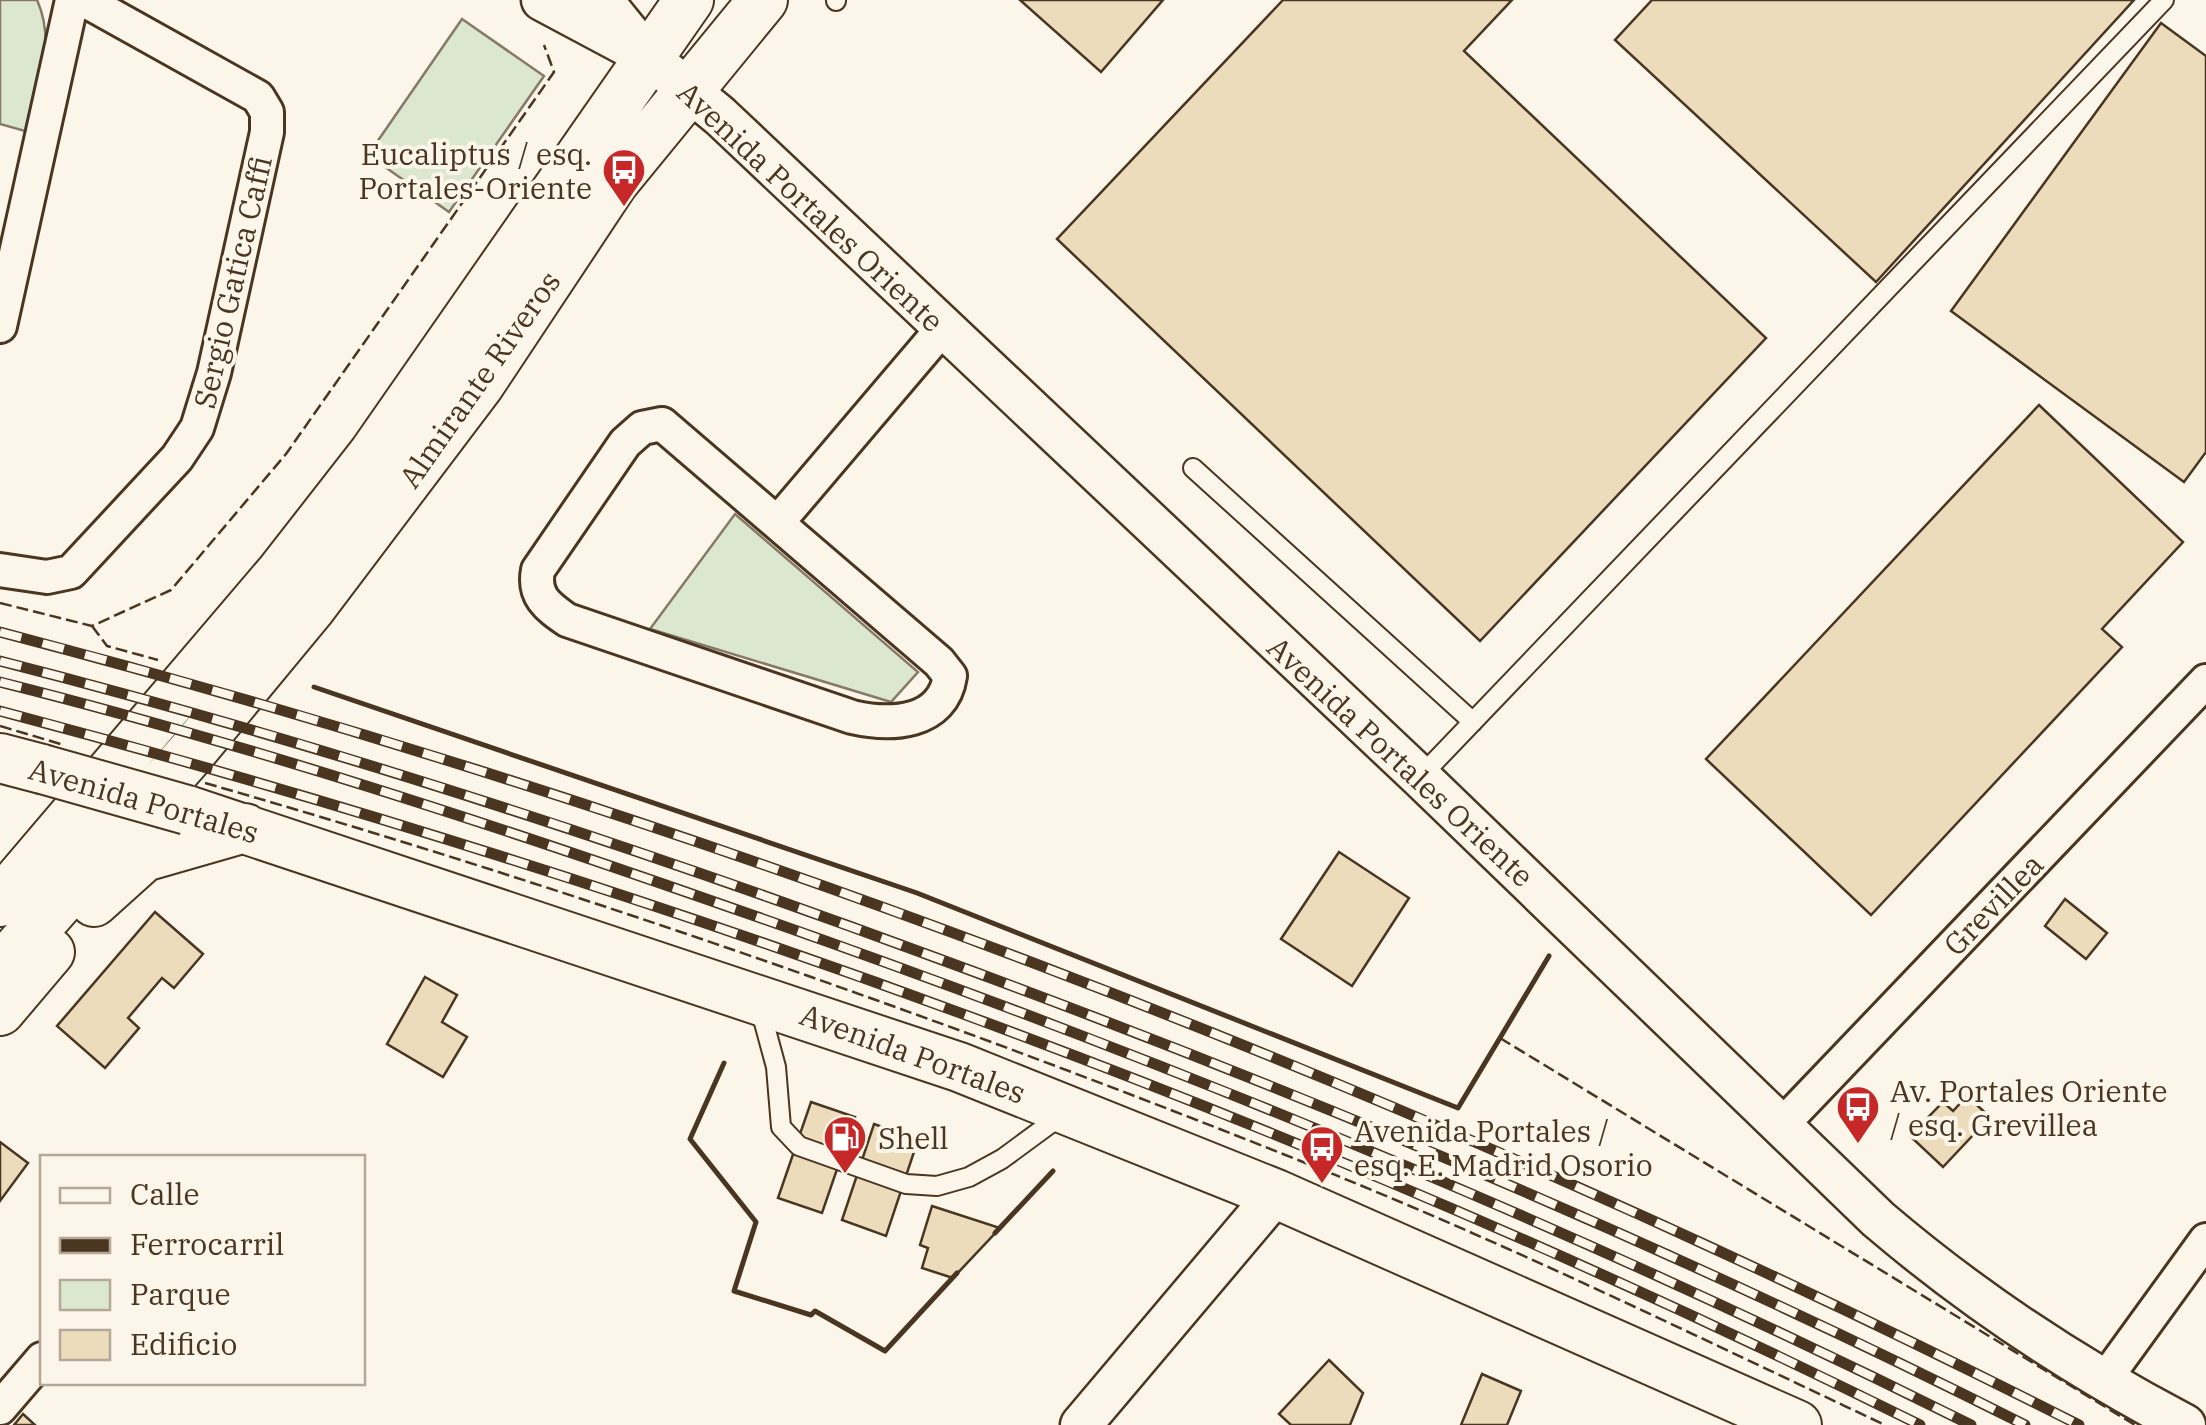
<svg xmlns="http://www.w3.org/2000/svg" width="2206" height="1425" font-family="'IBM Plex Serif',serif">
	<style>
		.green { fill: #dce7d0; stroke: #887966; stroke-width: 2.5 }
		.building { fill: #ecdcbc; stroke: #4a3520; stroke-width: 2.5 }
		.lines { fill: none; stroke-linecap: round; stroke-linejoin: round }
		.service-casing { stroke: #4a3520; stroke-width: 22 }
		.minor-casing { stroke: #4a3520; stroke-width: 38 }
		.tertiary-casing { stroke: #4a3520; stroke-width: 45 }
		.secondary-casing { stroke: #4a3520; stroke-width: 52 }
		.service { stroke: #fbf6e9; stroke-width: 18 }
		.minor { stroke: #fbf6e9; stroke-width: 32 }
		.tertiary { stroke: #fbf6e9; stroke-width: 40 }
		.secondary { stroke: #fbf6e9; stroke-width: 48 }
		.rail-casing { stroke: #4a3520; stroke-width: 11 }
		.rail { stroke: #fbf6e9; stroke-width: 8; stroke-dasharray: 22; stroke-linecap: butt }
		.secondary-bridge-casing { stroke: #4a3520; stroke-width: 52; stroke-linecap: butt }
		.secondary-bridge { stroke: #fbf6e9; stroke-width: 48 }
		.fence { stroke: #4a3520; stroke-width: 2.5; stroke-dasharray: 12 5; stroke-linecap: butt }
		.wall { stroke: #4a3520; stroke-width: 5 }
		.labels { text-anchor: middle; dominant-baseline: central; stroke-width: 8; stroke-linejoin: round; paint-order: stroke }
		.poi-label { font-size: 30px; fill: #4a3520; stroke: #fbf6e9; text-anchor: start }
		.street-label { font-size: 30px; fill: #4a3520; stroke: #fbf6e9 }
	</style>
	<rect width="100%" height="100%" fill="#fbf6e9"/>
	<path class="green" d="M0 0H37C56 41 39 90 32 133L0 124Z
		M462 19 544 76 449 212 368 155Z
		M735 514 918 672 891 702 650 629Z"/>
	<path class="building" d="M1020 0H1163L1101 72Z
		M1283 0H1512L1464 51 1766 338 1480 641 1057 239Z
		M1652 0H2134L1876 282 1615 40Z
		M2161 23 2206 56V452L2184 482 1951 311Z
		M2039 405 2183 542 2102 629 2122 647 1871 915 1706 759Z
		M1339 852 1409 898 1352 986 1281 939Z
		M2065 899 2107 933 2086 959 2045 926Z
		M155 912 203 954 174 988 162 978 128 1018 139 1028 105 1068 57 1026Z
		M425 977 457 995 442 1022 467 1037 443 1077 387 1044Z
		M1967 1096 1990 1117 1943 1167 1910 1136 1943 1102 1953 1111Z
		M811 1102 855 1117 822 1213 778 1198Z
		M874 1124 918 1140 886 1236 842 1220Z
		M0 1142 28 1163 0 1201Z
		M932 1206 1000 1228 953 1278 922 1268 928 1248 920 1245Z
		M1329 1360 1363 1393 1350 1425H1291L1279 1414Z
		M1482 1374 1521 1391 1507 1425H1461Z
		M23 1414 35 1425H14Z"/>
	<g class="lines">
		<g class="service-casing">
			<path id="service" d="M836 0V1
				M1193 468 1473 722
				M1420 777 2164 0
				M760 1008 776 1067 781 1127 799 1146 906 1184 937 1186 969 1177 1002 1159 1062 1115"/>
		</g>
		<g class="minor-casing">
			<path id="minor" d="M0 326 72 0
				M662 424 939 662 950 676C943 724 891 726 852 717L567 620C547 606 533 596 538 570L625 443 642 428Z
				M778 522 942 329
				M0 570 47 577 71 572 177 458 197 428 214 373 267 132V112L258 97 84 0
				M1780 1127 2206 681
				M2103 1382 2206 1240
				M0 1408 42 1359"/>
		</g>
		<g class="tertiary-casing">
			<path id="tertiary" d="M542 0 647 56 720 116 1420 777 1878 1219C1974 1301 2074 1367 2185 1425
				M602 0 641 48
				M1081 1425 1276 1194"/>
		</g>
		<g class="secondary-casing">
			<path id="secondary" d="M0 758 42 769
				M187 810 959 1067 1276 1194 1797 1425
				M0 902 281 572 373 454 689 0
				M94 902 144 857 245 828
				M0 969 190 754 310 609 480 384 614 182 763 0
				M0 1011 50 952"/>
		</g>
		<use href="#service" class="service"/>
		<use href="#minor" class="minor"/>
		<use href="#tertiary" class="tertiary"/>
		<use href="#secondary" class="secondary"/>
		<g class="rail-casing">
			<path id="rail" d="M0 632C718 820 1417 1090 2079 1425
				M0 661C317 742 628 844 934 957 1305 1093 1672 1247 2025 1425
				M0 682C247 744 489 823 729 907 1153 1054 1569 1225 1971 1425
				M0 711C660 886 1308 1121 1920 1425"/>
		</g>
		<use href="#rail" class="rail"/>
		<g class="secondary-bridge-casing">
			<path id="secondary-bridge" d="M42 769 187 810"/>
		</g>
		<use href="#secondary-bridge" class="secondary-bridge"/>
		<path class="fence" d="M0 603 92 626 171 590 286 454 554 72 544 45
			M92 626 107 646 158 660
			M0 726 64 745
			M205 783C578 890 948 1020 1308 1164 1504 1242 1694 1335 1885 1425
			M1500 1038 2135 1425"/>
		<path class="wall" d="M314 687 917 893 1458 1108 1549 956
			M724 1063 690 1139 756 1222 734 1291 811 1315 815 1311 885 1351 957 1273
			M995 1233 1053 1171"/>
	</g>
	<defs>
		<g id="bus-pin" transform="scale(2.25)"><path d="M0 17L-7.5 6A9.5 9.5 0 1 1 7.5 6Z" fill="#c62828" stroke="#fbf6e9"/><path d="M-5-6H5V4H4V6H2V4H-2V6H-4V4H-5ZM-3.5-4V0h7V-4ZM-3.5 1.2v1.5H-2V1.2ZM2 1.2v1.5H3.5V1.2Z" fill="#fff"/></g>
		<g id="fuel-pin" transform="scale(2.25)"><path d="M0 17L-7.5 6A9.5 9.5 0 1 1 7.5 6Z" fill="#c62828" stroke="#fbf6e9"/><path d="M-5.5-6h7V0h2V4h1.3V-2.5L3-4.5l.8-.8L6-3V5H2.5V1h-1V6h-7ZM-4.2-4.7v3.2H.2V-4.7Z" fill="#fff"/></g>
	</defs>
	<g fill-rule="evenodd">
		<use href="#bus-pin" x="624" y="170"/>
		<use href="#bus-pin" x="1858" y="1107"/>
		<use href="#fuel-pin" x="845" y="1137"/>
		<use href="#bus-pin" x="1322" y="1147"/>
	</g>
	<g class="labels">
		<g class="poi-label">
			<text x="592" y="153" text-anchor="end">Eucaliptus / esq.<tspan x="592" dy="34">Portales-Oriente</tspan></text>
			<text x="1890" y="1090">Av. Portales Oriente<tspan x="1890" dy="34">/ esq. Grevillea</tspan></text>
			<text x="1354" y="1130">Avenida Portales /<tspan x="1354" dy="34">esq. E. Madrid Osorio</tspan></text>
			<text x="878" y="1137">Shell</text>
		</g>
		<g class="street-label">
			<text transform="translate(811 206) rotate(43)">Avenida Portales Oriente</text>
			<text transform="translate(232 282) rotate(-77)">Sergio Gatica Caffi</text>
			<text transform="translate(479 379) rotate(-55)">Almirante Riveros</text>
			<text transform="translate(1401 761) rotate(43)">Avenida Portales Oriente</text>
			<text transform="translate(144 800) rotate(16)">Avenida Portales</text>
			<text transform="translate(1993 904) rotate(-46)">Grevillea</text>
			<text transform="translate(913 1053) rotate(20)">Avenida Portales</text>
		</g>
	</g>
	<rect x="40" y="1155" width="325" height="230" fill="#fbf6e9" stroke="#b4a999" stroke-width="2.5"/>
	<rect x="60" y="1188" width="50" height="15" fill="#fbf6e9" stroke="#b4a999" stroke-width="2.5"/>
	<text x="130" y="1205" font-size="30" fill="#4a3520">Calle</text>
	<rect x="60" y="1238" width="50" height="15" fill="#4a3520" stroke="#b4a999" stroke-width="2.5"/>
	<text x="130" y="1255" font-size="30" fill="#4a3520">Ferrocarril</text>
	<rect x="60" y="1280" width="50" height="30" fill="#dce7d0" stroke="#b4a999" stroke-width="2.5"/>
	<text x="130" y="1305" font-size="30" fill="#4a3520">Parque</text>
	<rect x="60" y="1330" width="50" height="30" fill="#ecdcbc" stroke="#b4a999" stroke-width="2.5"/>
	<text x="130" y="1355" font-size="30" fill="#4a3520">Edificio</text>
</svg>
